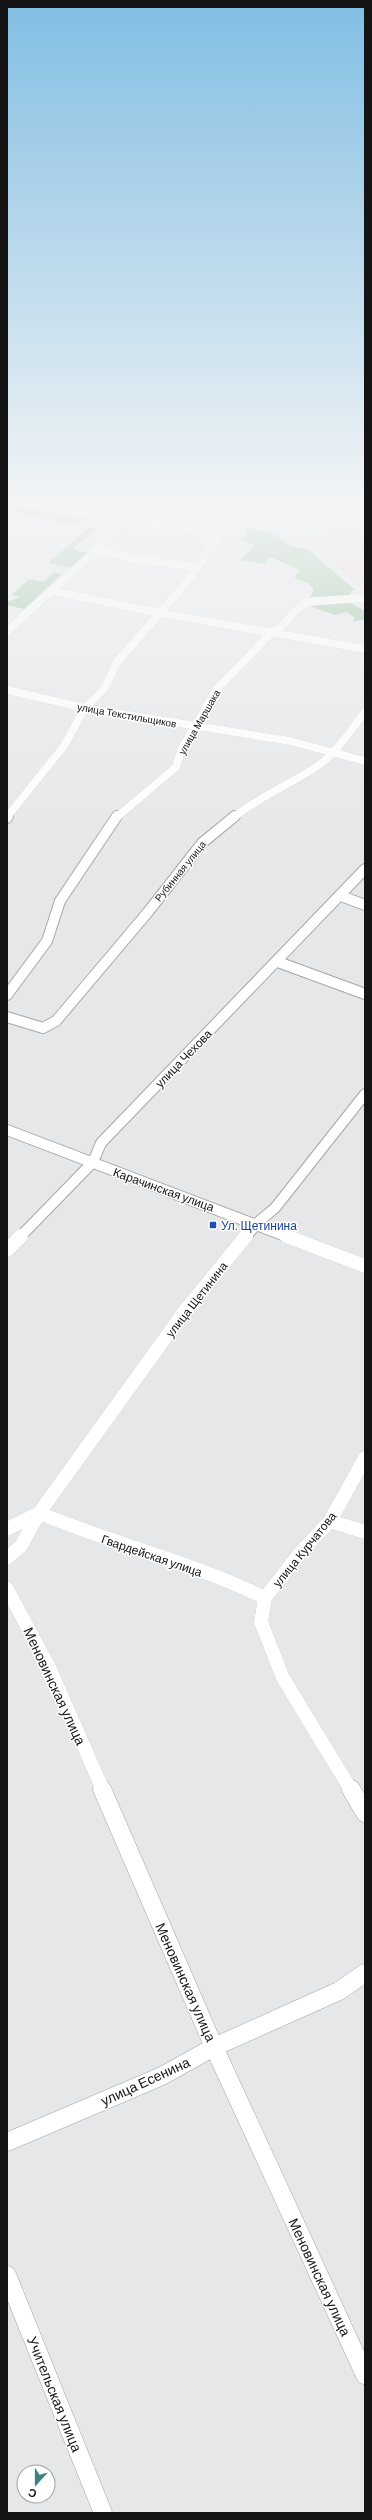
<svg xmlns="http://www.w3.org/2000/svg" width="372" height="2520" font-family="Barlow,sans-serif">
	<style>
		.industrial { fill: #efd5dc }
		.forest { fill: #8ebd97 }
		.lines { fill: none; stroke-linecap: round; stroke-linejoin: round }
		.minor-far3-casing { stroke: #a5a7a8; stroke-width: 8 }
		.minor-far2-casing { stroke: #a5a7a8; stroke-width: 12 }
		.minor-far1-casing { stroke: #a5a7a8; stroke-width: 14 }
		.minor-casing { stroke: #a5a7a8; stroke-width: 19 }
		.minor-far3 { stroke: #fff; stroke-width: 8 }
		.minor-far2 { stroke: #fff; stroke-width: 10 }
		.minor-far1 { stroke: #fff; stroke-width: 14 }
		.minor { stroke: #fff; stroke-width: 18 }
		.transit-dot { fill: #1a4fb4; stroke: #fff; stroke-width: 1.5 }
		.labels { text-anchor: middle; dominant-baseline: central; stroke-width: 3; stroke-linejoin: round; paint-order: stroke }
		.far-street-label { font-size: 10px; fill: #141415; stroke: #fff }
		.street-label { font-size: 12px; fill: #141415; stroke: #fff }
		.transit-label { font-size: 12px; fill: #164399; stroke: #fff; text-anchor: start }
		.near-street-label { font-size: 14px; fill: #141415; stroke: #fff }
	</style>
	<rect width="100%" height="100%" fill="#e5e7e8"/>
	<path class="industrial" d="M365 526V589L305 539Z"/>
	<path class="forest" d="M12 504 84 519 76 525 7 511Z
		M90 527 96 529 73 549 89 553 73 568 48 563Z
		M249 528 273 534 291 546 307 549 354 589 348 596 310 597 314 590 309 584 294 577 300 570 270 557 265 564 241 560 254 545 241 539 247 534 244 529Z
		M54 572 62 574 24 609 7 605V602L20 597 12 595 29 579 43 582Z
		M349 602 365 611V619L353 622 354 617 346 612 335 615 312 607 311 604Z"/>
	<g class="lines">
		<g class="minor-far3-casing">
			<path id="minor-far3" d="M194 530 226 499
				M97 550 135 559 198 567
				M52 591 160 613 365 649
				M7 631 113 535 149 499
				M7 690 85 708 290 741 365 761
				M7 817 64 746 85 708 104 689 117 662 187 582 216 540C191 521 155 526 125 521 89 515 53 506 17 499
				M117 817 176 767 182 748 216 690 271 633C287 627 292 609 307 602L362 598
				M234 817C259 797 289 785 316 767 336 754 350 731 365 712"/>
		</g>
		<g class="minor-far2-casing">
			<path id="minor-far2" d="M7 818 8 816
				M341 896 365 905
				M278 962 365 994
				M7 995 47 941 60 901 117 816
				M7 1017 43 1028 56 1021 148 912 202 843 235 816
				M7 1130 288 1237
				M20 1237 93 1162 101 1143 365 869
				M246 1237 257 1223 275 1208 365 1094"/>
		</g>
		<g class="minor-far1-casing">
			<path id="minor-far1" d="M286 1236 365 1266
				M7 1250 21 1236
				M39 1513C113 1544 193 1562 265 1598
				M330 1521 365 1532
				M7 1529 39 1513
				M7 1558 21 1546 39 1513 184 1312 246 1236
				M7 1589 49 1667 103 1790
				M351 1790 283 1678 261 1622 265 1598 300 1553 330 1521 365 1458"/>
		</g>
		<g class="minor-casing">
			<path id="minor" d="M102 1789 214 2047 365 2375
				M351 1789 365 1813
				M7 2142 162 2076 214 2047 339 1991 365 1973
				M7 2275 103 2513"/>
		</g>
		<use href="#minor-far3" class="minor-far3"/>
		<use href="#minor-far2" class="minor-far2"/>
		<use href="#minor-far1" class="minor-far1"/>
		<use href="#minor" class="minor"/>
	</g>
	<linearGradient id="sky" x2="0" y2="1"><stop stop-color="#81bee3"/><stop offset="0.59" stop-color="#f3f4f5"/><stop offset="1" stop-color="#f3f4f5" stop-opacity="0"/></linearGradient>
	<rect width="372" height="852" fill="url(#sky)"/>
	<rect class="transit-dot" x="209" y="1221" width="8" height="8" rx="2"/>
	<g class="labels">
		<g class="far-street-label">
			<text transform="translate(127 715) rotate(10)">улица Текстильщиков</text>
			<text transform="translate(199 722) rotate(-60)">улица Маршака</text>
			<text transform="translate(180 871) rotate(-51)">Рубинная улица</text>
		</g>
		<g class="street-label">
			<text transform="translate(183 1058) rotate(-46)">улица Чехова</text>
			<text transform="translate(164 1189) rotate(20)">Карачинская улица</text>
			<text transform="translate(196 1299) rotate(-52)">улица Щетинина</text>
			<text transform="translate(304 1549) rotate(-51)">улица Курчатова</text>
			<text transform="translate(152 1555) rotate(19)">Гвардейская улица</text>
		</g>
		<g class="transit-label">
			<text x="221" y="1225">Ул. Щетинина</text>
		</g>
		<g class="near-street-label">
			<text transform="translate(55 1686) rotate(65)">Меновинская улица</text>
			<text transform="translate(186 1982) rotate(66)">Меновинская улица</text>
			<text transform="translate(145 2081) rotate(-25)">улица Есенина</text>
			<text transform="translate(320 2277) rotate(65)">Меновинская улица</text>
			<text transform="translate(55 2394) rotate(68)">Учительская улица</text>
		</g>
	</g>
	<rect width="372" height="2520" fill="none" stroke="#141415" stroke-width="16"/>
	<g transform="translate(36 2484) rotate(201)"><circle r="19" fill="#ffffff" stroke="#a1a1a1"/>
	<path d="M0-3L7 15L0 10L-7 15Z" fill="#3b8382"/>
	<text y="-6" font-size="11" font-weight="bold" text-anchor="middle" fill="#141415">С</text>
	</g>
</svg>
